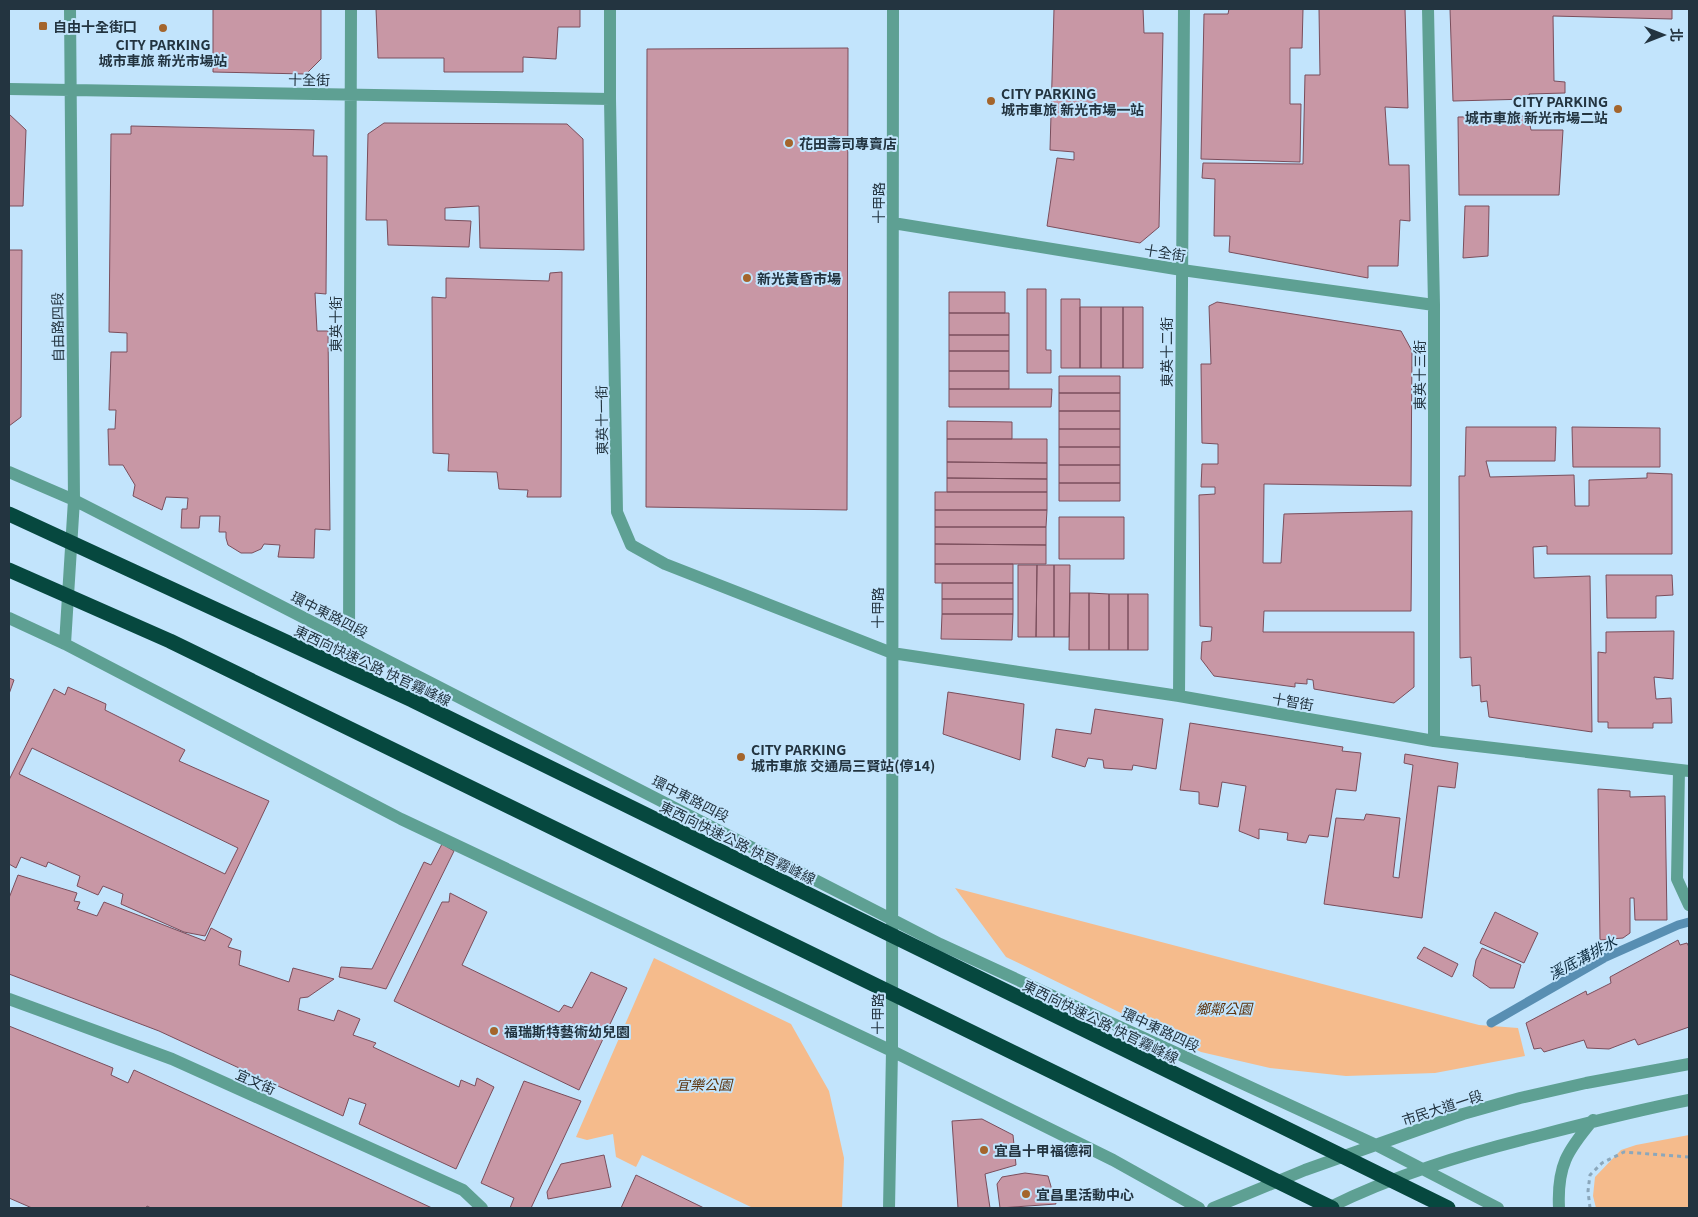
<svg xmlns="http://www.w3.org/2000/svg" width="1698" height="1217" font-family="Georgia,'Noto Sans TC',serif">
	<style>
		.park { fill: #f5bb8c }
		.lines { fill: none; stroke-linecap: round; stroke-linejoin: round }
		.stream { stroke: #588eb2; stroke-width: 9 }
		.building { fill: #c897a5; stroke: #7a4e5c; fill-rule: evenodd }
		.path { stroke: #8ba7bb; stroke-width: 3; stroke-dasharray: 4 4; stroke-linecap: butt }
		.minor { stroke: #5ea093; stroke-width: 12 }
		.highway-bridge { stroke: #06483f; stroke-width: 15 }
		.poi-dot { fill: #a4652c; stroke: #c2e4fc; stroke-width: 2 }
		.labels { text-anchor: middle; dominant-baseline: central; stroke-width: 4; stroke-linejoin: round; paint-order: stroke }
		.poi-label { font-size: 14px; font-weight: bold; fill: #233440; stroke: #c2e4fc; text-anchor: start }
		.street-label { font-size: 14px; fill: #233440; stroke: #c2e4fc }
		.park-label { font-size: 14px; font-style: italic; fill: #5c330c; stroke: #c2e4fc }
		.water-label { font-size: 15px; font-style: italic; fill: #0d2c40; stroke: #c2e4fc }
	</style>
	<rect width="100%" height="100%" fill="#c2e4fc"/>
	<path class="park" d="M955 888 1479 1025 1518 1028 1525 1056 1435 1073 1346 1076 1270 1068 1201 1052 1006 957Z
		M654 958 791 1024 829 1091 844 1158 842 1208H753L642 1155 636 1167 616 1157 613 1134 587 1140 576 1137Z
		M1689 1135V1208H1596L1593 1196 1595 1177 1621 1150 1636 1145Z"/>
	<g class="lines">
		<path class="stream" d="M1491 1023 1604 958 1678 925 1689 922"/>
	</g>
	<path class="building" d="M213 9H321V59L306 74 213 72Z
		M376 9H580V27H558L556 59 523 57V72H444V58H378Z
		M1054 9H1143L1144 33H1163L1159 227 1140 243 1047 226 1057 158 1074 160V152L1050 150Z
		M1229 9H1303L1302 48H1290V104H1301L1300 162 1201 159 1204 14H1228Z
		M1319 9H1405L1408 108 1385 107 1389 165H1409L1410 221 1400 220 1398 266H1368V278L1229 252 1230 236H1214L1215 179 1202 178 1203 163 1303 164 1305 75H1320Z
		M1450 9H1672V19L1553 16 1554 81 1565 82V93L1529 94 1530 99 1453 101Z
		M848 48 847 510 646 507 647 49Z
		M9 114 26 130 23 206H9Z
		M1528 116 1531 130H1563L1559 195H1459L1458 117Z
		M384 123 567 124 583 139 584 250 480 248 479 206 445 208V220L471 221 469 247 388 245 387 220H366L368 134Z
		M131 126 314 130 313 156H327L326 294 315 293 317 331H328L330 530 315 529 314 558 278 557 280 545 264 544 261 549 252 553H241L228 545 226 538V532H219L220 516H200L199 528H181L182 509H187L188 498 166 497 162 510 133 496 135 485 123 465H109L108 429H115L116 410H109L111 352H127V333L109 332 111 134H131Z
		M1465 206H1489L1488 256 1463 258Z
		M9 250H22L21 417 9 426Z
		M562 272 561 497H527L528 490 499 489 497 472 448 471 449 454 433 453 432 297 446 298V278L549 281 550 273Z
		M1027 289H1046V350H1051V373H1027Z
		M949 292H1005V313H949Z
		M1061 299H1080V368H1061Z
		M1217 302 1401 331 1412 351 1411 486 1264 484 1263 563H1281L1284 514 1412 511 1411 611H1264L1263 632H1414V687L1394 703 1314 689 1313 680 1307 679V684L1295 683V687L1214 676 1201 659 1202 642 1211 641 1212 627 1200 626 1199 495 1215 494V487H1201L1202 464H1218V444L1202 443 1201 364H1211L1209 306Z
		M1080 307H1101V368H1080Z
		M1101 307H1123V368H1101Z
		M1123 307H1143V368H1123Z
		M949 313H1009V335H949Z
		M949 335H1009V351H949Z
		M949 351H1009V371H949Z
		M949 371H1009V389H949Z
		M1059 376H1120V393H1059Z
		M949 389H1052L1051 407H949Z
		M1059 393H1120V411H1059Z
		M1059 411H1120V429H1059Z
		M947 421 1012 422V439H947Z
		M1466 427H1556L1555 461H1486L1490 477 1574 475 1575 506H1589V480L1647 478V473L1672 474V554H1547V546L1533 547 1534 578 1590 576 1592 732 1489 717 1487 701 1481 702 1480 685 1472 686 1471 657 1460 658 1459 476H1465Z
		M1572 427 1660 428V467H1573Z
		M1059 429H1120V447H1059Z
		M947 439H1047V463L947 462Z
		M1059 447H1120V465H1059Z
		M947 462 1047 463V479L947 478Z
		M1059 465H1120V483H1059Z
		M947 478 1047 479V492H947Z
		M1059 483H1120V501H1059Z
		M935 492H1047V510H935Z
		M935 510H1047L1046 527H935Z
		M1059 517H1124V559H1059Z
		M935 527H1046V545L935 544Z
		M935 544 1046 545V564H935Z
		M935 564H1013V583H935Z
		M1018 565H1037L1036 637H1018Z
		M1037 565H1054V637H1036Z
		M1054 565H1070L1069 637H1054Z
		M1606 575H1672L1673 595 1656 596V618H1607Z
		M942 583H1013V599H942Z
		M1070 593H1089V650H1069Z
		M1089 593 1109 594V650H1089Z
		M1109 594H1128V650H1109Z
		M1128 594H1148V650H1128Z
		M942 599H1013V614H942Z
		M942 614H1013L1012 640 941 639Z
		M1674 631 1673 679 1654 677 1656 699 1671 698 1672 723H1653V728H1608V722H1598V652L1606 653V632Z
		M9 678 14 680 9 694Z
		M68 687 106 704 105 710 185 750 179 761 269 801 205 936 184 932 121 904 123 894 103 886 98 895 77 886 80 876 48 862 46 867 21 857 16 868 9 864V780L54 689 65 695ZM32 748 238 848 225 874 19 774Z
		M948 692 1024 704 1020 760 943 734Z
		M1095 709 1163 719 1156 769 1133 765 1132 770 1104 768 1103 760 1088 758 1085 767 1052 757 1056 729 1091 734Z
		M1190 723 1343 747 1342 751 1361 753 1356 791 1336 789 1328 837 1309 835 1306 843 1287 840 1288 833 1259 829V839L1239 831 1246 786 1222 782 1218 807 1199 804V792L1180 790Z
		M1405 754 1458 763 1455 788 1438 786 1422 918 1324 904 1336 818 1364 820 1366 814 1400 818 1393 877 1399 878 1413 765 1404 763Z
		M1598 789 1630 791V797L1665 796 1667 920H1635L1634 898H1630V933L1623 938 1600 940Z
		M442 844 454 851 386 989 339 977 341 967 372 969 424 862 431 865Z
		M18 875 77 893 74 901 80 902 77 909 97 916 104 902 205 941 211 928 232 939 228 947 241 951 239 965 289 982 293 968 334 979 308 997 300 998 298 1010 334 1021 338 1010 360 1019 353 1035 376 1043 373 1047 459 1087 461 1080 475 1086 477 1078 494 1087 456 1169 359 1124 366 1104 349 1098 343 1116 159 1031 9 974V898Z
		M450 893 487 912 462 965 559 1012 564 1005 572 1008 591 972 627 988 579 1090 394 1001 442 902H449Z
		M1495 912 1538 933 1524 963 1480 943Z
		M1678 940 1680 945 1687 943 1689 947V1027L1638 1045 1635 1039 1609 1049 1587 1048 1584 1040 1544 1052 1541 1048 1534 1049 1526 1023 1586 991 1587 995 1611 983 1610 977Z
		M1424 947 1458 964 1452 977 1417 958Z
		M1482 948 1521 965 1514 988H1490L1473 976 1476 960Z
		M9 1026 113 1068 111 1075 128 1083 134 1070 432 1208H151L147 1206 146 1208H32L9 1198Z
		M524 1081 581 1101 531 1208H510L514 1198 481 1183Z
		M982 1119 1013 1135 1016 1165 985 1174 990 1208H958L952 1121Z
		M604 1155 611 1187 548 1199 547 1192 561 1164Z
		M1025 1173 1048 1176 1056 1204 1000 1208 997 1184 1002 1177Z
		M636 1175 704 1208H621Z"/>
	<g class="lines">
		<path class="path" d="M1590 1208 1588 1191 1590 1175 1602 1163 1624 1152 1689 1157"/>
		<path class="minor" d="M610 9V99L617 512 631 545 665 564 892 653 1179 696 1434 741 1689 771
			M1428 9 1434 305V741
			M9 89 610 99
			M893 223 1182 270 1434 305
			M9 472 74 500 940 944 1376 1145 1498 1208
			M9 618 65 644 401 819 892 1051 1113 1160 1199 1208
			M349 640 351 9
			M65 644 74 500 70 9
			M1179 696 1184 9
			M1679 770 1677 879 1689 905
			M9 999 172 1059 463 1190 482 1208
			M889 1208 892 1051 893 9
			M1213 1208 1305 1170 1463 1114 1520 1098 1586 1083 1689 1064
			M1328 1208C1394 1175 1465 1154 1537 1136 1587 1123 1638 1110 1689 1100
			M1559 1208C1557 1166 1567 1151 1593 1120"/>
		<path class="highway-bridge" d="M9 514 412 700 1448 1208
			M9 570 170 641 1332 1208"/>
	</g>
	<g class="poi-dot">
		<rect x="38" y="21" width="10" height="10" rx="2.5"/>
		<circle cx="163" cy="28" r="5"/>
		<circle cx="991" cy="101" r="5"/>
		<circle cx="1618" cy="109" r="5"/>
		<circle cx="789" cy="143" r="5"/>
		<circle cx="747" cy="278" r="5"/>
		<circle cx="741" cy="757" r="5"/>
		<circle cx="494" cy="1031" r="5"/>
		<circle cx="984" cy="1150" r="5"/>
		<circle cx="1026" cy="1194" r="5"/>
	</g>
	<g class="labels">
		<g class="poi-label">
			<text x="53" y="26">自由十全街口</text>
			<text x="163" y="44" text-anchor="middle">CITY PARKING<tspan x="163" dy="16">城市車旅 新光市場站</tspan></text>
			<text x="1001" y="93">CITY PARKING<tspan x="1001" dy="16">城市車旅 新光市場一站</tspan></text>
			<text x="1608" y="101" text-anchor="end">CITY PARKING<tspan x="1608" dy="16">城市車旅 新光市場二站</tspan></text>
			<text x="799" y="143">花田壽司專賣店</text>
			<text x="757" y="278">新光黃昏市場</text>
			<text x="751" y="749">CITY PARKING<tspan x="751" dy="16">城市車旅 交通局三賢站(停14)</tspan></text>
			<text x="504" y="1031">福瑞斯特藝術幼兒園</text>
			<text x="994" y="1150">宜昌十甲福德祠</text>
			<text x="1036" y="1194">宜昌里活動中心</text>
		</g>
		<g class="street-label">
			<text transform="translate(309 79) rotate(1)">十全街</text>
			<text transform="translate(878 203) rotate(-90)">十甲路</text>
			<text transform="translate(1165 252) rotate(9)">十全街</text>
			<text transform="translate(335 324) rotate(-90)">東英十街</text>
			<text transform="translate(57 327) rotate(-91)">自由路四段</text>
			<text transform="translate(1166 352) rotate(-90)">東英十二街</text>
			<text transform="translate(1419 375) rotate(-90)">東英十三街</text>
			<text transform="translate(601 420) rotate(-91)">東英十一街</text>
			<text transform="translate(877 608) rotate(-90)">十甲路</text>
			<text transform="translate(330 614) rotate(27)">環中東路四段</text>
			<text transform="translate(373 665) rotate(25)">東西向快速公路 快官霧峰線</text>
			<text transform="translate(1293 701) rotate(10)">十智街</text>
			<text transform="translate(691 798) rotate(27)">環中東路四段</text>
			<text transform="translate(738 842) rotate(26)">東西向快速公路 快官霧峰線</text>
			<text transform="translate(877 1014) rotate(-90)">十甲路</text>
			<text transform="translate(1101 1021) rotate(26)">東西向快速公路 快官霧峰線</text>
			<text transform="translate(1161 1029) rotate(25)">環中東路四段</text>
			<text transform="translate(256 1081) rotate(24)">宜文街</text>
			<text transform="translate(1442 1107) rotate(-18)">市民大道一段</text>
		</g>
		<g class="park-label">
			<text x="1224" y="1008">鄉鄰公園</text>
			<text x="704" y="1084">宜樂公園</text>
		</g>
		<g class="water-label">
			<text transform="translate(1582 957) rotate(-28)">溪底溝排水</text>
		</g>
	</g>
	<rect width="1698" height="1217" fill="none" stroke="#233440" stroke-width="20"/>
	<g transform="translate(1663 35) rotate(90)" stroke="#c2e4fc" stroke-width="4" paint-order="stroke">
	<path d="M0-4L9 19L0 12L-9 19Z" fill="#233440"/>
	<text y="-8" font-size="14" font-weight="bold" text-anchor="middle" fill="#233440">北</text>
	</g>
</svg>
